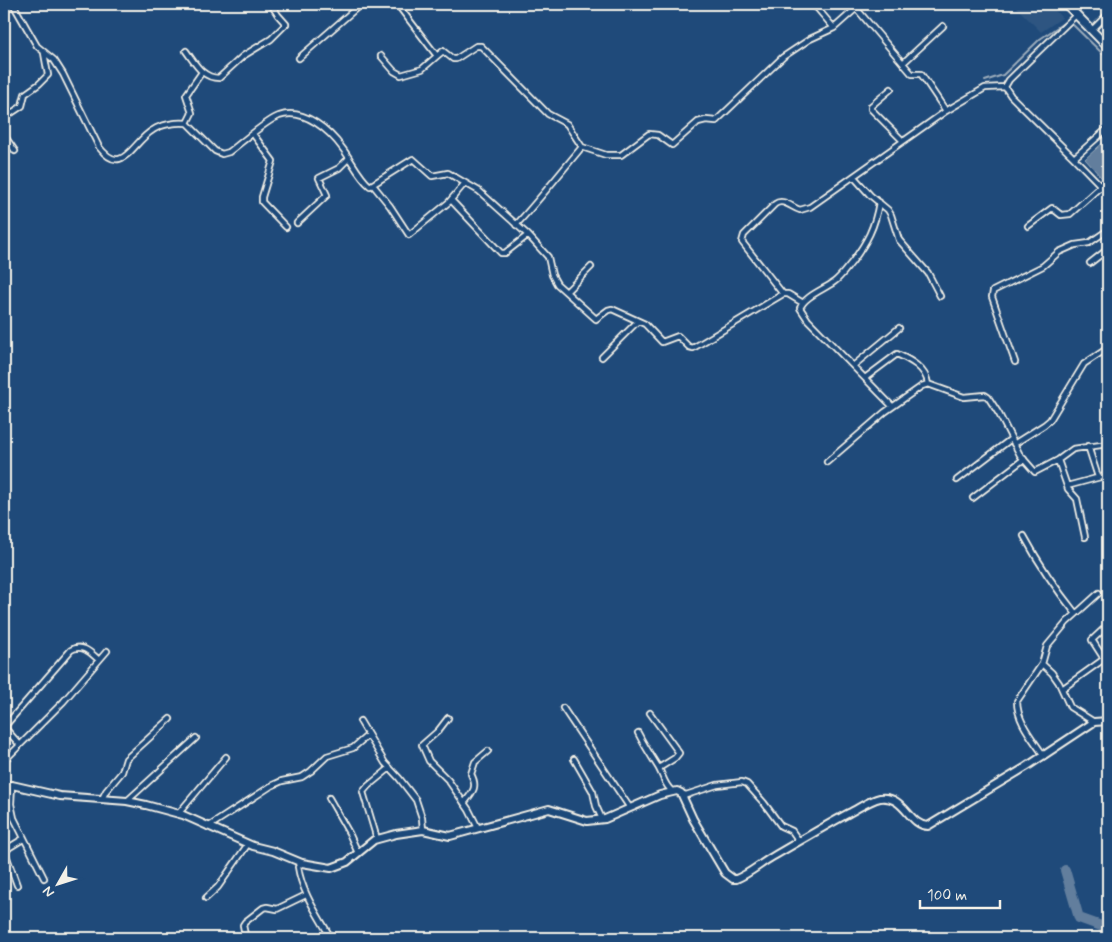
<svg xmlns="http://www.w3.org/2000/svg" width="1112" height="942" font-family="Mynerve,sans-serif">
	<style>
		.built { fill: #2d5581 }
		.water { fill: #627e9d; stroke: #9cacbb }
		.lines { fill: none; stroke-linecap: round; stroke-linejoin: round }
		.stream { stroke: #9cacbb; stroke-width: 2 }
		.river { stroke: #627e9d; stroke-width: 10 }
		.street-casing { stroke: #f4f1e8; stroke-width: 8 }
		.secondary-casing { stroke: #f4f1e8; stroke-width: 10 }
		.primary-casing { stroke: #f4f1e8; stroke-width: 11 }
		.street { stroke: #1f4a7a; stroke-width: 4.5 }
		.secondary { stroke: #1f4a7a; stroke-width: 6 }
		.primary { stroke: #1f4a7a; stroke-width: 7 }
	</style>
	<rect width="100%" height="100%" fill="#1f4a7a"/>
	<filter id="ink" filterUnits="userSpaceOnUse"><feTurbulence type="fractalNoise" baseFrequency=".02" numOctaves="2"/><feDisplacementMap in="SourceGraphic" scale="10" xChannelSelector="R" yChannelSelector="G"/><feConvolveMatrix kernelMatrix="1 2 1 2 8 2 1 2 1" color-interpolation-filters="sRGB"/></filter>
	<g filter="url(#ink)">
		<path class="built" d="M1013 4H1049L1062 18 1041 32Z"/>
		<path class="water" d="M1108 138V185L1085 159Z"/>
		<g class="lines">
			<path class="stream" d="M985 81 1003 75 1040 39 1068 20 1108 59"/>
			<path class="river" d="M1065 870 1079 918 1104 927 1105 938"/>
			<g class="street-casing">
				<path id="street" d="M13 4 37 46 54 60 63 74 99 147C123 178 132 142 153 130 162 124 177 122 187 123L215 151 222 154 229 152C241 143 267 120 279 116 304 107 330 131 343 149 352 161 359 177 370 186L413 159 432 176 448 173 479 191 528 235 548 257 552 275 557 284 596 319 608 310 612 309 645 324 662 342 678 336 689 347 693 348 783 294H788L803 303
					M397 4 437 56 443 51 453 59H456L476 46H481L548 114 567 124 582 147 606 155H621L649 134 658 135 672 145 698 122 706 120 716 121 783 57 810 39 834 28 861 4
					M810 4 817 8 834 28
					M856 8 912 74H921L946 111
					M1076 15 1009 80 1005 87 1011 96 1074 158 1108 193
					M1092 30 1108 14
					M186 51C195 63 202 78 219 78L243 56 271 39 286 24 278 15 271 4
					M381 56 394 71 401 75 422 69 437 56
					M299 58 361 4
					M903 63 943 26
					M891 89 871 106V109L903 141
					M4 118 22 106 25 94 39 84 48 75 44 53
					M187 123 192 113 186 95 202 72
					M253 134 273 161 262 197V202L286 227
					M4 135 15 151
					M1074 158 1108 128
					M854 177 870 195 888 210 891 215 899 240 928 273 940 296
					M373 185 390 206 409 235 449 202 465 183
					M451 200 501 253H505L528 235
					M879 202C875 227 867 242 852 262 846 269 841 277 834 282 823 290 805 296 800 308L808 320 892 406
					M297 223 327 195 319 178 339 168 349 158
					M516 225C539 200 560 173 582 147
					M1028 226 1052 208 1061 215 1070 214 1101 186
					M1090 263 1108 249
					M566 292 591 267
					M783 294 742 242 744 235 775 204C783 198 791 207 800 210L810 207 946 111 985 88 1005 87
					M602 357 638 321
					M1015 362 992 297 993 291 1043 266 1059 252 1075 245 1089 243 1108 230
					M853 366 899 328
					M865 378 897 354C910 360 926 368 928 384
					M1014 444 1044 425 1050 420 1084 364 1108 348
					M1088 446 1098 477
					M1058 460 1068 489 1077 499 1085 537
					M827 462 885 412 922 386 928 384 964 397 985 395 988 397 999 414 1020 455 1035 472 1058 460 1073 449 1108 444
					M957 480 1011 439
					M1067 486 1108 475
					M973 498 1024 459
					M1024 536C1039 564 1056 589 1076 614
					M1108 625 1092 640 1108 665
					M1042 664 1052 673 1059 683 1070 707 1094 722
					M1062 689 1104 659
					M563 708 630 808
					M650 713 679 753 675 758 659 768
					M448 718 438 731 422 745 429 761 448 780 469 810 478 828
					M360 721 385 763 399 778 416 800 422 818 423 830
					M4 727 71 650C82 643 91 653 99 660
					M4 727 20 745
					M638 733C644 745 651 756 658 767 663 775 664 785 672 791
					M1044 756C1033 739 1017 722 1017 701L1042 664 1047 646 1067 622 1099 593
					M574 759 593 792 596 806 602 819
					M4 761 63 702 107 651
					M12 785 11 804 14 818 44 878
					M681 793 686 795 717 785 742 782 747 784 764 803 781 826 792 831 799 841
					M329 798 349 833 358 853
					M102 799 106 791 122 772 126 759 170 719
					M127 801 196 738
					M464 803C473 792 478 787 471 774L475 762 488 751
					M178 814 226 757
					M208 827 271 786 282 781 302 777 311 771 327 756 353 748 368 735
					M377 839 363 792 368 786 390 768
					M302 863 298 867C302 893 318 915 331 938
					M17 885 5 852 10 847 23 839
					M206 898 218 887 248 844
					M244 938 245 935 243 925 245 922 263 908 267 907 277 909 306 895"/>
			</g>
			<g class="secondary-casing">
				<path id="secondary" d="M4 785H12L60 796 127 801 146 805 183 815 253 846 273 851 302 863 331 868 347 862 374 840 396 834 423 830 450 836 549 809 587 821 605 819 660 795 677 791 681 793 693 819 725 873 733 879H736C749 874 760 864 772 857 798 842 823 827 849 813 859 808 870 800 880 798 905 795 909 826 928 826L1026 767 1094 722 1108 721"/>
			</g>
			<g class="primary-casing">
				<path id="primary" d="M1066 4 1108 47"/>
			</g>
			<use href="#street" class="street"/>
			<use href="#secondary" class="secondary"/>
			<use href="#primary" class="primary"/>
		</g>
	</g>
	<rect width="1112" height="942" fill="none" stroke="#1f4a7a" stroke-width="20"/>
	<rect x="10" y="10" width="1092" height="922" fill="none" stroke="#f4f1e8" stroke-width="2" filter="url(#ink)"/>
	<g transform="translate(58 884) rotate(231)" stroke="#1f4a7a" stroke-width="4" paint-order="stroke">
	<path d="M0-4L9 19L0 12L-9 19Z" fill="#f4f1e8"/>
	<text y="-8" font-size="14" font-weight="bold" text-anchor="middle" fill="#f4f1e8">N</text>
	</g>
	<path d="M920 900v8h80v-8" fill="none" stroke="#f4f1e8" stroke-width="2.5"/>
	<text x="927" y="900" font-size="15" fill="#f4f1e8" stroke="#1f4a7a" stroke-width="4" paint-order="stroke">100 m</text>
</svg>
